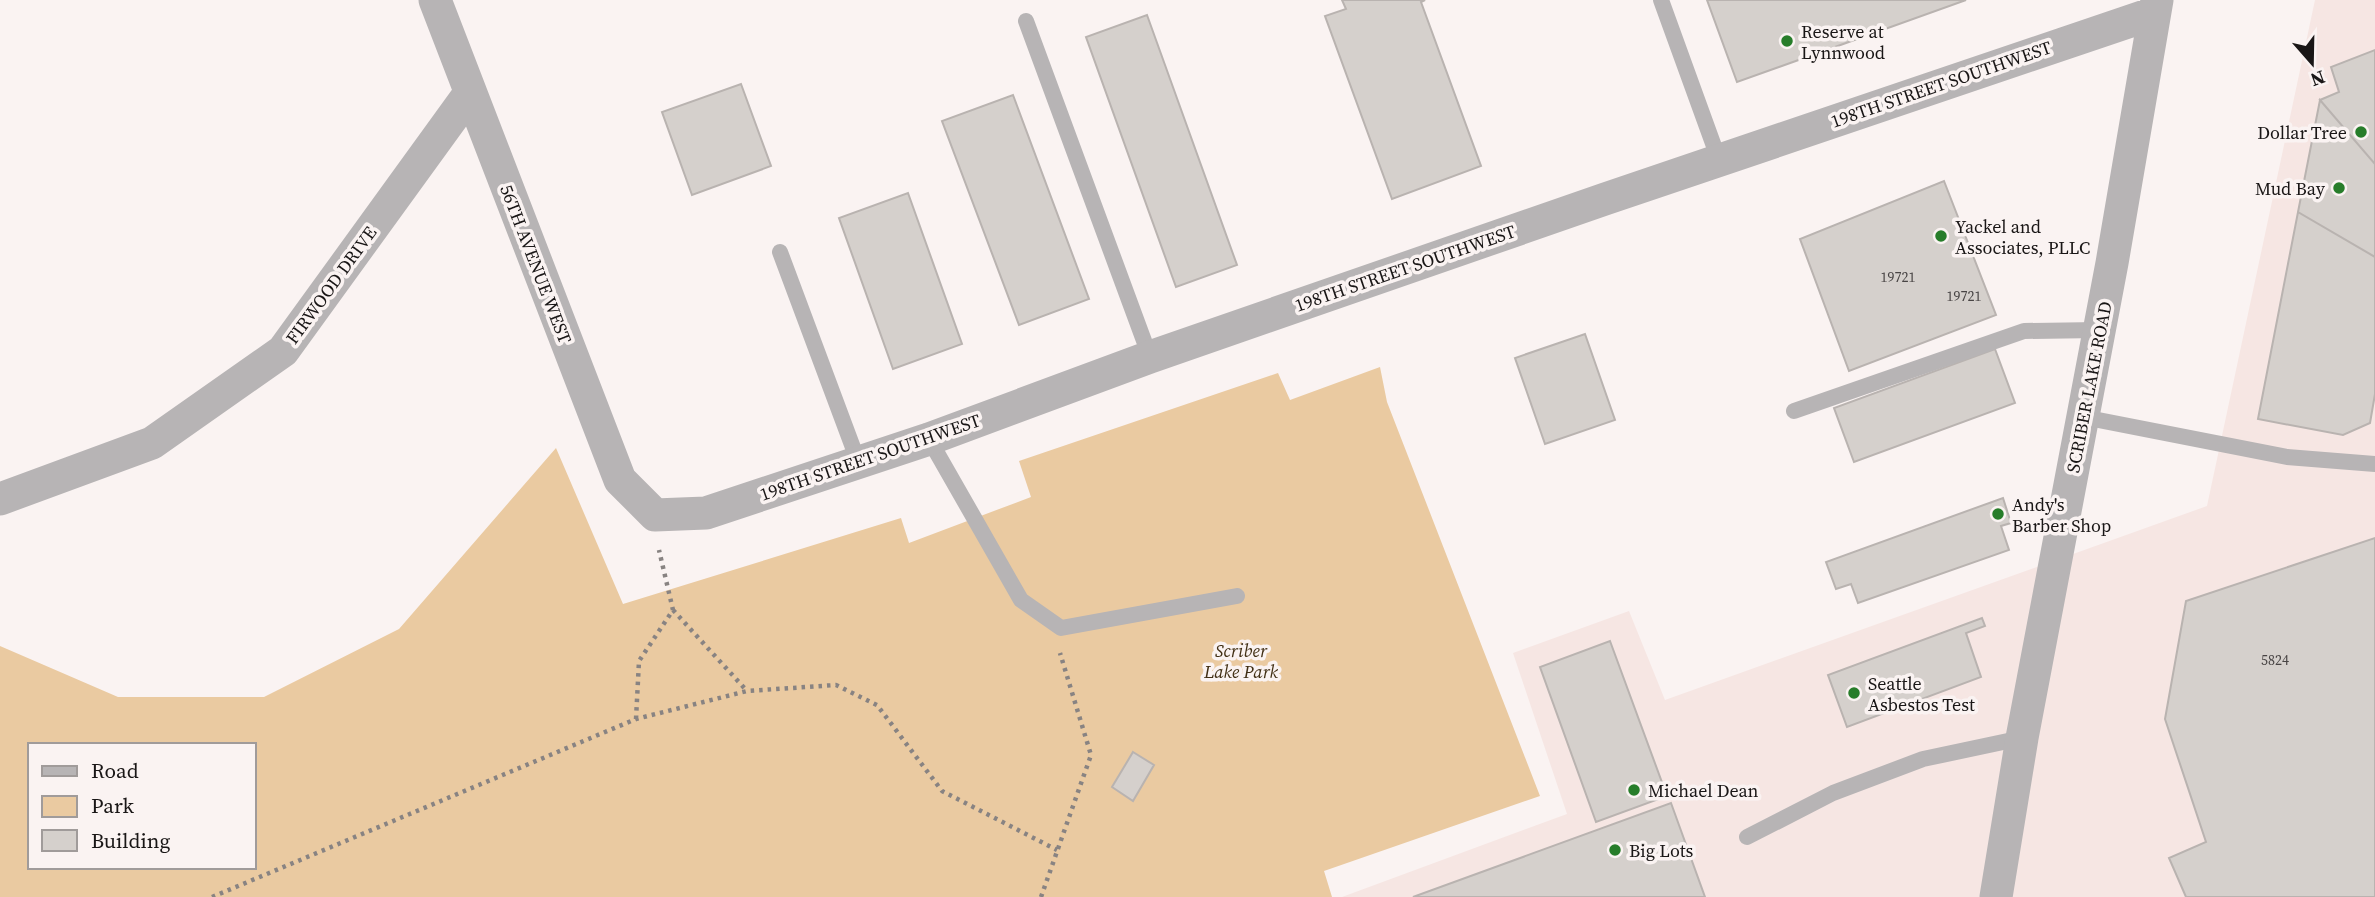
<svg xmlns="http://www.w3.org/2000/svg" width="2375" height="897" font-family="'Source Serif 4',serif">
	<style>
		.built { fill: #f6e6e3 }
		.green { fill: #eacaa1; fill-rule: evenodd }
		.building { fill: #d5d0cc; stroke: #b9b3b0; stroke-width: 2 }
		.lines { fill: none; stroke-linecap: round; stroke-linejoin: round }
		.path { stroke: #888382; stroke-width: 4.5; stroke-dasharray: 3.5 5; stroke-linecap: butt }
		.service { stroke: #b7b4b5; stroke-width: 16 }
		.minor { stroke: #b7b4b5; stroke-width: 33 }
		.poi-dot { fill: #277d2a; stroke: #faf3f2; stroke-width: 2.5 }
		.labels { text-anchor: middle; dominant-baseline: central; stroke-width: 7; stroke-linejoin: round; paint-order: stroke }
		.number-label { font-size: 14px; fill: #484444 }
		.poi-label { font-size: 18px; fill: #191616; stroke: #faf3f2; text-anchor: start }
		.street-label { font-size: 18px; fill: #191616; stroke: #faf3f2 }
		.park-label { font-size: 18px; font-style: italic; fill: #412f14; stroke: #faf3f2 }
	</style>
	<rect width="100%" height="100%" fill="#faf3f2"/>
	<path class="built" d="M2315 0H2375V897H1342L1567 814 1513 653 1629 611 1665 700 2207 506Z"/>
	<path class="green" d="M1380 367 1387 402 1540 796 1324 871 1332 897H0V646L118 697H264L399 629 556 448 623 604 901 518 909 543 1031 497 1019 461 1278 373 1290 400ZM30 745H254V867H30Z"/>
	<path class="building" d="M1342 0H1425L1421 2 1481 166 1392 199 1325 16 1346 9Z
		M1707 0H1966L1737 82Z
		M1147 15 1237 265 1176 287 1086 37Z
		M2375 50V164L2320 100 2339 92 2331 67Z
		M741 84 771 166 692 195 662 112Z
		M1013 95 1089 299 1019 325 942 121Z
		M2320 100 2375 164V257L2298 212Z
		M1944 181 1996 315 1849 371 1800 239Z
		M908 193 962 344 893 369 839 218Z
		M2298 212 2375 257V394L2370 423 2343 435 2258 419Z
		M1585 334 1615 420 1545 444 1515 358Z
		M1995 349 2015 403 1854 462 1834 408Z
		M2003 498 2011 523 2001 526 2009 550 1858 603 1851 584 1836 589 1826 562Z
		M2375 538V897H2186L2169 858 2206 842 2165 719 2186 601Z
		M1982 618 1985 626 1966 633 1981 677 1847 727 1828 675Z
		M1610 641 1667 796 1596 822 1540 667Z
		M1133 752 1154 765 1133 801 1112 787Z
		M1671 803 1705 897H1413Z"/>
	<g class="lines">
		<path class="path" d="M673 610 747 691
			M636 719 639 661 673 610 659 550
			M212 897 636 719 747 691 836 685 877 705 942 791 1057 850
			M1041 897 1091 755 1060 653"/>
		<path class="service" d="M1661 0 1719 160
			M1026 21 1150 357
			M780 252 858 461
			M1794 411 2024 331 2099 330
			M2083 417 2287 457 2375 464
			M929 439 1021 600 1061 628 1237 596
			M1747 837 1833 793 1923 759 2022 738"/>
		<path class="minor" d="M435 0 620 480 655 515 706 513 929 439 1150 357 1605 199 2154 13
			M0 499 152 443 283 351 470 93
			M1996 897 2022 738 2112 263 2157 0"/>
	</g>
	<g class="poi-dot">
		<circle cx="1787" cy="41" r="7"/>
		<circle cx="2361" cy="132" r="7"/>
		<circle cx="2339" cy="188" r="7"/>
		<circle cx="1941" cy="236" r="7"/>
		<circle cx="1998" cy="514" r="7"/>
		<circle cx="1854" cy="693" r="7"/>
		<circle cx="1634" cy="790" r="7"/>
		<circle cx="1615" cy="850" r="7"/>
	</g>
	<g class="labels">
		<g class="number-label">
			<text x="1898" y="277">19721</text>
			<text x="1964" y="296">19721</text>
			<text x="2275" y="660">5824</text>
		</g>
		<g class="poi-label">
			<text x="1801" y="31">Reserve at<tspan x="1801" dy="21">Lynnwood</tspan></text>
			<text x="2347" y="132" text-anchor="end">Dollar Tree</text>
			<text x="2325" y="188" text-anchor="end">Mud Bay</text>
			<text x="1955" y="226">Yackel and<tspan x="1955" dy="21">Associates, PLLC</tspan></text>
			<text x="2012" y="504">Andy's<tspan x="2012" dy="21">Barber Shop</tspan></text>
			<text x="1868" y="683">Seattle<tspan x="1868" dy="21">Asbestos Test</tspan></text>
			<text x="1648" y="790">Michael Dean</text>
			<text x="1629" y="850">Big Lots</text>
		</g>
		<g class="street-label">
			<text transform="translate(1941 84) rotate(-19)">198TH STREET SOUTHWEST</text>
			<text transform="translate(536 264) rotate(69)">56TH AVENUE WEST</text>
			<text transform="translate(1405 268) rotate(-19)">198TH STREET SOUTHWEST</text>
			<text transform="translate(331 285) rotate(-54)">FIRWOOD DRIVE</text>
			<text transform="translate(2089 387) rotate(-79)">SCRIBER LAKE ROAD</text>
			<text transform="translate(870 457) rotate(-19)">198TH STREET SOUTHWEST</text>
		</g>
		<g class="park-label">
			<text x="1241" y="650">Scriber<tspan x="1241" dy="21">Lake Park</tspan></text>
		</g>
	</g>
	<rect x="28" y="743" width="228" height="126" fill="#faf3f2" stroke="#a09b9a" stroke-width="2"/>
	<rect x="42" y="766" width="35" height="10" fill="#b7b4b5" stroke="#a09b9a" stroke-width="2"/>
	<text x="91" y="778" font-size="21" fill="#191616">Road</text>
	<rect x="42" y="796" width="35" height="21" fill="#eacaa1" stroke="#a09b9a" stroke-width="2"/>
	<text x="91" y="813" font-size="21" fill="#191616">Park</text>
	<rect x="42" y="830" width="35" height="21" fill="#d5d0cc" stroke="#a09b9a" stroke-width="2"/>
	<text x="91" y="848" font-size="21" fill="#191616">Building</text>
	<g transform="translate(2312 63) rotate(160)" stroke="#faf3f2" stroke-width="5" paint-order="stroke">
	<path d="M0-5L12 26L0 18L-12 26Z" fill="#191616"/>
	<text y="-10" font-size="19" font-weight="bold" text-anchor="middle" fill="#191616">N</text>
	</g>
</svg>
